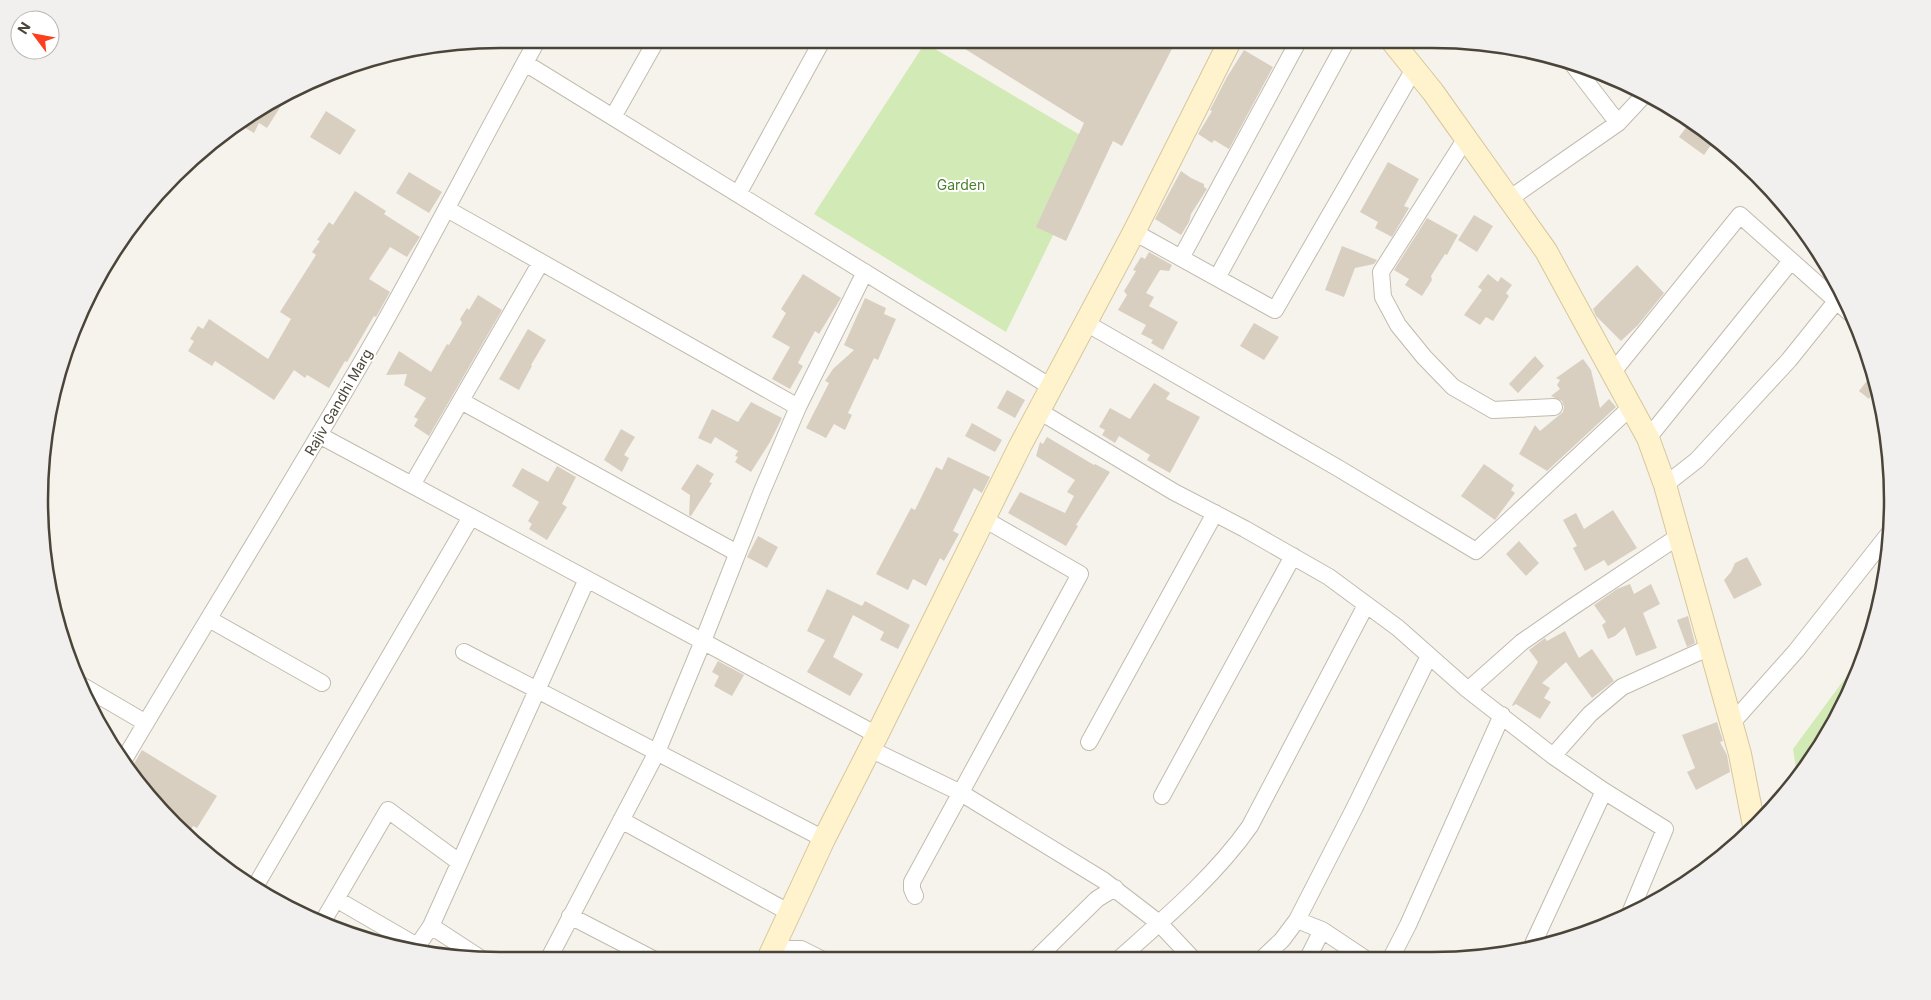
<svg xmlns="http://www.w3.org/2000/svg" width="1931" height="1000" font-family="Inter,sans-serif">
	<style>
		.green { fill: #d2eab5 }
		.building { fill: #d8cfc1 }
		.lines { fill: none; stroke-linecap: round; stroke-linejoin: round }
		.street-casing { stroke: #c2bbae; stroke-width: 18 }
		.secondary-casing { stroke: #d6c79b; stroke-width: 24 }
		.street { stroke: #fff; stroke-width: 16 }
		.secondary { stroke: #fff3cd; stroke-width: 22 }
		.labels { text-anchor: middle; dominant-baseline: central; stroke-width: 4; stroke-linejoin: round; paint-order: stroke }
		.park-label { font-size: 14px; fill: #4a7f2a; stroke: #fff }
		.street-label { font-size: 14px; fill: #4b4439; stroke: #fff }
		.rim { fill: none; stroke: #4b4439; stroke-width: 2.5 }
	</style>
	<rect width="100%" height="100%" fill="#f6f3ec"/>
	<path class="green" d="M925 43 1097 145 1006 332 814 214Z
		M1863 654 1845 704 1797 775 1793 749Z"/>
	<path class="building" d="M949 39H1177L1122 146 1113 141 1066 241 1036 227 1084 123Z
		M1244 50 1273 67 1229 149 1214 140 1212 143 1198 134 1212 111 1210 110 1227 77Z
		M286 98 267 128 259 123 254 133 239 124Z
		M326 111 356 130 340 155 310 137Z
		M1691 121 1716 138 1704 155 1679 137Z
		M1388 162 1419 179 1404 206 1409 208 1392 237 1375 228 1378 222 1360 212Z
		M1181 171 1191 178 1204 184V187L1207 189 1191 214 1189 222 1181 235 1155 219Z
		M409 172 442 192 429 213 396 193Z
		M355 191 386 211 384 214 420 237 407 257 390 247 369 279 390 292 376 317 374 316 347 362 345 361 329 388 307 375 305 378 294 370 274 400 215 361 212 366 188 351 194 341 190 339 198 326 203 329 209 319 268 359 291 319 280 312 316 255 312 252 320 241 317 240 329 222 333 225Z
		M1474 215 1493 226 1477 252 1458 240Z
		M1427 218 1458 235 1447 255 1445 254 1431 276 1432 280 1422 296 1405 285 1409 279 1394 270Z
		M1342 246 1377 260 1374 264 1355 268 1344 297 1325 290Z
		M1149 252 1172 265 1169 271 1160 270 1146 293 1154 297 1149 306 1178 322 1163 350 1151 343 1153 340 1141 334 1146 325 1118 310 1127 295 1124 291 1136 271 1133 270 1141 257 1145 259Z
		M1637 265 1664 293 1638 325 1621 341 1596 316 1593 309Z
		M803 274 841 298 819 334 815 331 802 355 798 363 803 366 790 389 772 379 790 347 772 337 786 313 781 309Z
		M1488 274 1498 282 1501 277 1512 285 1506 293 1509 296 1493 321 1486 317 1480 325 1464 315 1482 290 1478 287Z
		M478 295 502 310 429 436 414 426 418 419 414 417 426 398 404 385 407 374 386 375 399 351 431 372 447 344 449 345 462 323 460 319 467 308 469 310Z
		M865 298 886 308 884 314 896 319 878 360 874 358 848 413 852 415 845 430 834 424 826 438 806 428 829 383 825 381 833 369 854 350 844 345Z
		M1254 323 1279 337 1264 360 1240 346Z
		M528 329 546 340 531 365 532 366 519 390 499 379Z
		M1535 356 1544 366 1518 393 1509 384Z
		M1583 359 1591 370 1600 408 1609 399 1616 407 1547 471 1519 454 1535 425 1540 431 1563 412 1564 407 1562 401 1551 396 1560 389 1557 385 1560 380 1556 378Z
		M1873 373 1876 389 1869 399 1859 391Z
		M1154 383 1170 393 1166 399 1200 417 1170 473 1147 460 1150 455 1119 436 1115 443 1102 435 1105 430 1099 427 1110 408 1130 419Z
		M1007 390 1025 400 1015 418 997 408Z
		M751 402 782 418 770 442 751 472 735 462 738 457 735 456 738 451 715 437 711 444 698 438 712 409 738 422Z
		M972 423 1002 440 995 452 965 436Z
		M621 429 635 437 624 455 629 458 622 472 604 460Z
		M1047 437 1094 465 1095 464 1110 472 1076 525 1078 526 1066 546 1008 513 1020 492 1065 513 1074 496 1067 492 1075 480 1036 456 1040 442 1043 444Z
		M948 457 990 477 982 493 974 488 953 531 959 534 944 561 940 558 926 586 913 579 908 590 876 574 911 508 915 510 936 467 942 470Z
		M697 464 714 474 709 482 712 483 691 516 689 515 690 495 681 489Z
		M1484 464 1514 485 1511 490 1515 493 1495 520 1461 496Z
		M557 466 576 477 562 504 567 507 547 540 529 529 532 524 528 521 539 502 512 486 522 468 548 482Z
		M1613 510 1637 548 1608 566 1604 560 1585 571 1573 548 1577 546 1563 520 1576 513 1584 529Z
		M758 536 778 547 767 568 747 557Z
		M1519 541 1539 563 1526 576 1506 554Z
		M1747 557 1762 585 1734 599 1724 580 1731 572 1735 563Z
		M1630 584 1634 594 1651 584 1660 604 1643 613 1657 648 1636 656 1625 627 1615 636 1608 639 1602 625 1606 622 1594 605 1617 589Z
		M827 589 862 606 865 601 910 625 898 649 880 640 884 632 853 615 833 657 863 674 850 696 807 672 825 640 807 631Z
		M1688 616 1695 643 1687 647 1677 620Z
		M1565 631 1579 658 1592 649 1614 681 1592 698 1566 662 1542 683 1550 688 1544 698 1551 702 1540 719 1516 704 1513 706 1512 705 1538 662 1529 650 1545 638 1547 641Z
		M718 661 744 675 732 696 714 686 719 676 712 672Z
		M1717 722 1723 741 1720 742 1727 755 1730 772 1696 790 1687 772 1695 768 1682 735Z
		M142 750 217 796 197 828 193 826 187 836 174 826 132 767Z"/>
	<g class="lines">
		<g class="street-casing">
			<path id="street" d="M1571 62 1618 123
				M525 63 1051 387
				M613 117 657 39
				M1466 138 1381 272 1383 297 1398 325 1424 357 1453 387 1493 410 1554 407
				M738 194 823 39
				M1509 199 1618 123 1646 93
				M447 209 798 407
				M1134 232 1275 310 1414 69
				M1181 258 1299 40
				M1217 278 1347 40
				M1086 323 1338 468 1476 551 1631 407
				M1612 373 1740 215 1850 313
				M461 401 737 553
				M1039 411 1174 492 1245 529 1329 577 1398 628 1468 690 1553 756 1604 791 1665 829 1630 913
				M319 435 877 735
				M1648 438 1791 261
				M412 485 541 262
				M1665 485 1697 460 1789 360 1842 294
				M209 619 322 683
				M464 652 824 839
				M81 685 146 723
				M1468 690 1522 642 1571 608 1679 536
				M1731 724 1796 651 1891 531
				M1089 742 1215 513
				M870 749 961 793 1103 880 1159 923 1192 958
				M1553 756 1590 714 1622 687 1710 647
				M125 758C209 616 297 476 379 332 434 235 484 136 538 39
				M1162 796 1293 556
				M621 820 790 913
				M256 885 471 517
				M915 896 912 889V882L1080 574 984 519
				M336 899 417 946
				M570 916 655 960
				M1297 920 1322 930 1364 958
				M322 923 388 810 459 862
				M431 926 483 960
				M1532 946 1604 791
				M773 949H801L821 959
				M414 951 431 926 587 579
				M1120 958C1165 918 1215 876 1250 826L1366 605
				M1263 958 1282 940 1297 920 1354 809 1429 656
				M1308 958 1322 930
				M1391 958 1408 925 1502 715
				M1036 959 1097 899 1115 888
				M548 960 657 752 703 641 762 491 798 407 865 272"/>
		</g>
		<g class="secondary-casing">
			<path id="secondary" d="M1391 40 1433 92 1546 251 1648 438 1665 485 1740 754 1754 826
				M768 959 824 839 877 735 1020 446 1134 232 1231 39"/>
		</g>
		<use href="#street" class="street"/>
		<use href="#secondary" class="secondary"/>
	</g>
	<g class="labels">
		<g class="park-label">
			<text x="961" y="184">Garden</text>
		</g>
		<g class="street-label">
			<text transform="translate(338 402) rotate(-60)">Rajiv Gandhi Marg</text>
		</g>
	</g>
	<path d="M0 0H1931V1000H0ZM500 48H1432A452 452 0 0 1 1884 500V500A452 452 0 0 1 1432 952H500A452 452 0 0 1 48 500V500A452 452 0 0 1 500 48Z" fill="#f1f0ef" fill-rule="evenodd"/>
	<path class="rim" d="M500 48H1432A452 452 0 0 1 1884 500V500A452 452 0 0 1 1432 952H500A452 452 0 0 1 48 500V500A452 452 0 0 1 500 48Z"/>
	<g transform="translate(35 35) rotate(302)"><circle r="24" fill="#ffffff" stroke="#b7b4b0"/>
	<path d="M0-4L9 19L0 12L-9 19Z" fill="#fc3f1d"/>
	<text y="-8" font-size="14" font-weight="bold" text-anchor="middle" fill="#4b4439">N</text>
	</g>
</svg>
